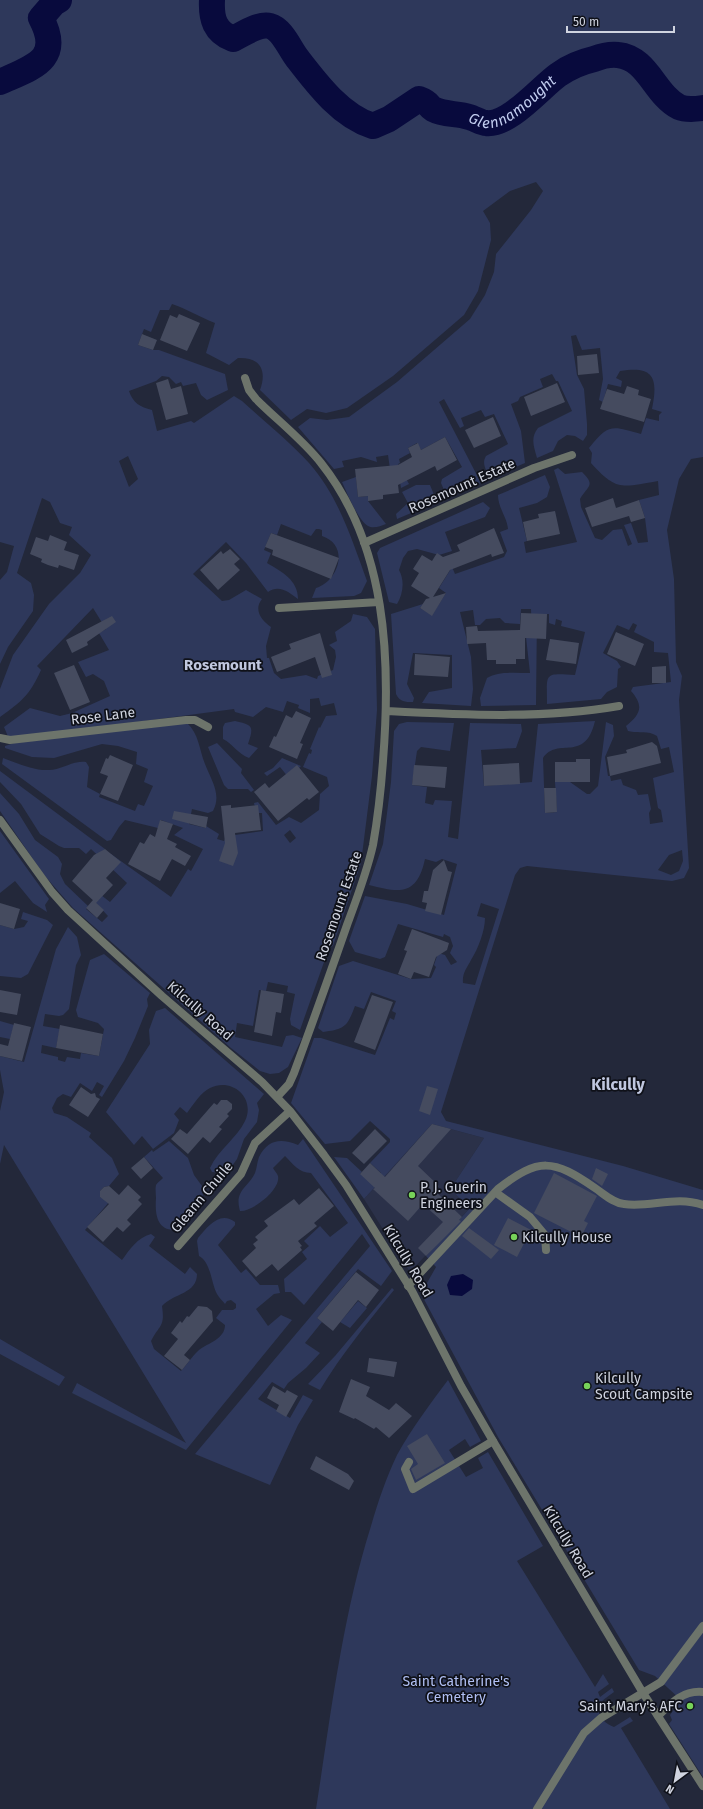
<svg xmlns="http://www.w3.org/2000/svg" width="703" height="1809" font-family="'Fira Sans',sans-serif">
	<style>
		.built { fill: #2b3149 }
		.green { fill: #2e385b; fill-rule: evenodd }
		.water { fill: #080a3d }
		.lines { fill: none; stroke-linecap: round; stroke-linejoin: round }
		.river { stroke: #080a3d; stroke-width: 26 }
		.building { fill: #454b5f }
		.lane { stroke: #6d746b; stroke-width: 8 }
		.street { stroke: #6d746b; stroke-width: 8 }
		.poi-dot { fill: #77d259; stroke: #0f1119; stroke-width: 1.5 }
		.labels { text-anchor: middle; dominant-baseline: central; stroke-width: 3.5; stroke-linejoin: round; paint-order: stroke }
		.street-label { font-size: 14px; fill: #d0d4e0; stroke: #0f1119 }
		.poi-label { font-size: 14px; fill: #d0d4e0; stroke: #0f1119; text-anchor: start }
		.park-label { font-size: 14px; fill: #b0bff3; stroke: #0f1119 }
		.water-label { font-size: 15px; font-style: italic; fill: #c1ccef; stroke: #0f1119 }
		.neighbourhood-label { font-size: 15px; font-weight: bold; fill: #c0c7df; stroke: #0f1119 }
		.quarter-label { font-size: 16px; font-weight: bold; fill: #c0c7df; stroke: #0f1119 }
	</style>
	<rect width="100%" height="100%" fill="#23283a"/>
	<path class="built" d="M432 1124 484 1138 453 1185 452 1191 470 1208 410 1272 364 1199Z"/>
	<path class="green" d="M0 0H703V457L691 459 679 479 667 530 674 579 676 662 682 676 679 700 689 868 684 878 672 881 527 866 520 868 515 875 441 1112 446 1121 623 1166 703 1190V1777L669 1724 672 1720 670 1715 681 1700 655 1676 639 1670 498 1437 419 1290 427 1283 436 1267 426 1256 470 1208 452 1191 453 1185 484 1138 432 1124 364 1199 334 1157 347 1158 362 1172 360 1174 381 1173 370 1163 390 1142V1139L370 1121 350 1141 325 1144 291 1103 314 1038H321L375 1055 390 1018 394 1020 396 1013 392 1011 396 1001 371 992 364 1009 355 1006C347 1027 345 1029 323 1032L318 1028 339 966 353 961 411 979 431 978 436 967 434 965 438 953 445 955 451 965 457 962 450 953 453 946 450 937 444 934 443 937 398 924 385 957 380 959 355 952 349 941 365 896 407 904 444 915 457 864 442 859 436 862 425 859C417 896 400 893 369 885L383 844 391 782 394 731 399 724 407 722 454 723 450 751 421 747 417 751 412 785 427 787 425 803 433 805 435 800 452 801 448 837 458 839 470 723 521 724 522 731 516 748 481 750 484 786 532 782 538 724 595 721C585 764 558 736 543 758L545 813 557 812 555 782H570L587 794H590L598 786 606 722 613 725 614 736 605 757 608 776H610L611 781 621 779 623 785 636 790 638 795 648 794 651 809 649 813 650 824 663 822 661 810 658 808 653 778 674 772 669 747 661 749 657 736C648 730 639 734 628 731L626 726C641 714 644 706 631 691L633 687 671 682 668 653 654 652V642L634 632 637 625 633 623 629 630 617 625 603 653 617 661 621 667 618 669 617 687 607 692 601 699 547 704C547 673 543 673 575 675L585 632 561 626 562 621 556 619 555 625 549 623V614H537L536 705 481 706 480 698 487 678C499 671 516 673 530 673L526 637H532L531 609H521L520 624 505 623 500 618 486 619 480 625H475L473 610 460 612 471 657 473 689 471 706 422 703 429 692 452 688V655L413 653 407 684 414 698 413 702C405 702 400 702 396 694L391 614 423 604 420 608 432 615 446 593 439 588 452 567 455 574 504 557 507 551 500 532 508 529C507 517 498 508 498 495L545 475 550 487 547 497 537 503 519 508 527 541 524 542 526 553 577 542 554 470 558 468 565 474 582 472C596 486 588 485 580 499L581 507 595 538 602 540 613 530 622 529 628 546 632 544 624 525 631 523 638 543 648 542 645 518 639 500 659 495 658 481C622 487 617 492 591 463L592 453 589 448C609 423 612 426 641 434L646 418 659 421V415L662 412 652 409C658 379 655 365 620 371L616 378 622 381 621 387 608 384 603 402 599 400 603 379 600 348 582 350 576 335 571 336 577 375 584 389 587 424V435L583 441 575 436 567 435 558 441 553 451 537 458C534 447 530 438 538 428L572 411 558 381H556L552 374 540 379 543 387 520 397 518 401 511 404 521 431 525 463 490 478C487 471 481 464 486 456L508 444 494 414 485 417 481 410 461 418 464 426 460 428 444 399 439 402 481 483 447 497 441 483 442 479 462 467 445 437 421 450 417 443 408 448 410 453 399 459 400 463 398 464 409 484 401 488 398 469H390L388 455 376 457 377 462 361 457 342 461 344 467 334 469 298 427 310 418 327 420 349 417 397 382 470 319 485 295 494 272 496 254 531 210 543 191 536 182 510 191 483 211 490 223 491 240 478 291 464 315 393 376 347 408 326 413 307 409 291 420 260 390C267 371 261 357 238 358L229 365 206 353 215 323C200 317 187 309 172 304L169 310H160L151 332 144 329 138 345 153 350H159L225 374 228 390 207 400 201 395 196 383 183 386 181 382 176 384 169 377 162 376 156 381 129 391C133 403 140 407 152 410L157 431 191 421 194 423 234 396 242 401C264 421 289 441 309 463 339 497 352 540 367 581L361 593 354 596 312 598 316 588C339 581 350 545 322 536V530L319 529H316L311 536 281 524 277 535 271 533 264 550 271 553 267 563C282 572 298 580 298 599 289 592 279 584 268 592L246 563 226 542 193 574 222 601 229 600 246 590 262 599C253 610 262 621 271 627L266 646 267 658H269L274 673 281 679 306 675 317 679 318 676 333 670 336 657 335 650 329 645 337 641 335 632 351 621 353 614 367 617 375 629 376 668 377 710 372 776 361 863 333 946 329 948 300 1030 291 1025 290 1019 295 994 287 992 288 986 268 982 266 991 259 990 253 1026 237 1023 235 1037 282 1047 286 1036 293 1035 302 1038 288 1067 279 1073 270 1074 260 1071 231 1048 73 908 44 875 0 811V793L19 814 35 840 58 857 62 864 60 874 65 884 88 906 86 909 102 922 108 916 95 902 101 895 110 902 127 883 91 849 86 854 79 848H64L59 846 40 834 21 804 0 782V771L105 849 101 852 106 856 111 854 171 897 188 869 191 871 203 849 174 835 183 828 161 820 158 828 125 820 119 827 111 840 107 841 2 764 3 758C17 763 34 771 49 770 62 770 73 760 86 762L89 767 87 787 100 794 99 797 135 811 138 804 144 806 153 786 144 782 148 769 136 764 137 752 118 746 102 744 54 758 32 757 5 748V746L14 743 187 723C199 734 199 749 205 764 211 780 222 794 213 811L208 813 192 809 189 824 206 828V826L219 834 217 839 224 841 225 839 235 835 263 831 262 813H256L254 803 258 802 276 825 289 817 301 823 319 810 320 794 329 786 327 777 303 767 309 753 311 754 312 750 310 749 319 727 320 728 326 716 337 715 334 703 321 706 319 698 310 699V713L298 708 299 705 287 701 283 712 266 707 253 717 235 712 234 709 9 739 4 727 30 708 60 716 72 713 110 696 104 681 93 674 86 677 78 662 109 650 99 633 106 629 93 608 37 666 41 670C30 695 21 702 0 717V689L13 655 49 604 80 573 91 555 69 535 72 527 60 523 50 502 42 498 17 573 31 583 34 595 33 611 8 647 0 664V580L7 572 14 546 0 542ZM128 456 138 479 129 487 119 461ZM290 830 296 838 290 843 284 835ZM682 850 683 861 679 871 671 875 658 870 669 855ZM481 903 499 909 475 985 463 983C462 973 467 968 471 960 478 949 485 931 485 918L477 916Z
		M356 477 358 497 368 496V501L386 524C381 526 373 529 368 526 358 520 347 493 342 482Z
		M416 485H430L437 502 397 519 396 514 408 503 402 492Z
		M483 502 490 508 485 517 445 532 452 551 439 555 417 549 408 551 403 558 399 570C405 581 403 594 397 604L389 602 377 553 380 548Z
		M235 721C253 725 254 726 248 744L258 748 249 758C238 754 233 744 223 739V727L225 723Z
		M217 743 242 769 241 773 254 790 251 792 248 789H228L224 785 208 747Z
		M282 758 301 766 289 778 280 767 267 776 264 773 273 768Z
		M0 831 49 899 45 905 47 912 33 903 15 881 0 893Z
		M23 912 47 920 53 925 28 974 21 978 0 976V925L14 929 24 927 28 921 21 919Z
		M68 927 77 937 81 955 76 965 69 1009 63 1015 59 1016 45 1014 43 1026 60 1029 56 1048 42 1045 41 1053 58 1057V1060L65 1062 67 1057 80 1059 81 1053 99 1056 104 1029 98 1023 78 1017 76 1010 90 960 104 954 150 993 147 999 148 1006 135 1038 124 1061 102 1097 99 1095 104 1086 97 1082 92 1091 80 1083 71 1097 63 1094 57 1098 52 1108 54 1113 67 1117 91 1133 89 1137 112 1158 119 1174 109 1186 104 1187 100 1191V1197L110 1201 85 1230 122 1260C130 1249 137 1238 151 1234L155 1237 149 1246 185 1274 190 1267 197 1274C197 1294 174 1293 162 1306 165 1327 160 1324 151 1341L154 1349 181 1371C187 1365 192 1356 199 1350 208 1343 225 1339 225 1325L216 1318 222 1310H233L236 1308V1304L231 1300 227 1301 225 1304C223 1301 219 1298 217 1294 211 1283 211 1262 199 1256L197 1241 198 1238C207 1227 220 1210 235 1222V1225L218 1245 241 1273 246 1269 260 1285H278L280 1293 274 1294 256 1309 268 1326 281 1315 292 1320 186 1450 72 1393 77 1383 186 1443 4 1145 0 1164V1111L4 1092 0 1070V1056L24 1062 56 949Z
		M165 1008 264 1094 257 1103 259 1110 257 1122 244 1139 237 1159 227 1173 212 1172 210 1168C218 1150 237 1138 245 1121 256 1098 232 1077 210 1088 201 1092 193 1105 187 1113L180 1107 174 1114 179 1120 174 1133 153 1149 142 1136 134 1145 106 1112 150 1044 149 1030 156 1011Z
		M0 1021 14 1025 10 1039 0 1037Z
		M303 1139 392 1271 381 1286 358 1269 317 1318 322 1322 305 1343 320 1353 306 1368 288 1383 284 1389 272 1382 258 1399 290 1418 303 1395 313 1400 298 1425 270 1485 195 1454 370 1246 362 1234 304 1305 291 1292H285L284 1279 307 1259 302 1252 309 1246 304 1241 320 1226 330 1237 348 1223 311 1173C299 1173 293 1164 285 1156L273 1168C274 1170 277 1173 278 1176 281 1190 252 1212 240 1211 234 1190 248 1188 255 1173 257 1168 257 1162 259 1157 268 1139 281 1138 298 1145Z
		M169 1141 188 1158 194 1175 202 1186 203 1197 178 1228 174 1230C156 1230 155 1212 156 1198 156 1194 155 1190 156 1185 158 1182 160 1181 163 1178L144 1157 152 1150 153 1152Z
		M392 1288 394 1290C368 1322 341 1355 320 1390L308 1384 335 1356Z
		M358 1301 367 1308 350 1328 340 1322Z
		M0 1339 65 1377 59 1386 0 1354Z
		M448 1380 481 1441 470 1447 465 1439 449 1450 466 1477 483 1468 478 1458 488 1452 543 1546 517 1561 595 1687 603 1674 609 1684 598 1692 600 1697 612 1688 614 1692C610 1695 605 1698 601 1702 594 1713 604 1724 614 1727L630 1717 633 1721 621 1728 670 1809H316C331 1714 342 1618 371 1526 378 1502 386 1478 397 1455 412 1428 430 1404 448 1380Z"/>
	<path class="water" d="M463 1274 473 1280 472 1289 462 1296 450 1295 447 1285 451 1276Z"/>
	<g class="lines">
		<g class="river">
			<path id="s1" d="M212 0C211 19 215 32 233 39 243 34 259 23 270 26 282 29 290 49 297 58 317 84 341 116 373 126L389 119 419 99C430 103 427 105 433 109 444 115 458 113 469 117 474 118 481 123 486 123 509 126 541 87 558 75 569 67 581 62 594 59 602 56 610 54 618 55 648 58 654 94 679 107 686 110 696 109 703 108"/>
			<path d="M0 82C33 67 63 60 41 18L54 3 59 0"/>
		</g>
	</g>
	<path class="building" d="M179 314 200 323 187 351 160 340 170 315 177 318Z
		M142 334 157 340 153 350 138 345Z
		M597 354 599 373 578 375 577 356Z
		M168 379 171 389 181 386 188 414 166 420 156 383Z
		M557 383 565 402 531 416 524 397Z
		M627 386 639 390 638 395 651 399 644 422 600 409 607 389 624 394Z
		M493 417 501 436 474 448 465 430Z
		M445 437 457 460 437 471 435 466 398 485 399 493 383 495V499L368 501V496L358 497 355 469 398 465 412 457 408 448 418 443 421 450Z
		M613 498 616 508 639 500 645 518 631 522 629 516 592 527 585 508Z
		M555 511 560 534 527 541 523 522 539 518 538 514Z
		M494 528 504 553 492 557 491 554 450 570 433 597 446 593 432 616 420 608 426 599 430 598 411 586 419 573 413 569 422 555 432 561 437 553 443 557 460 551 457 545Z
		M271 533 339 558 331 579 272 555 273 550 265 547Z
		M50 535 67 542 64 550 79 555 74 570 59 565 58 568 48 565 41 562 42 559 30 554 36 537 48 541Z
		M230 549 240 559 234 564 240 570 218 590 200 570 221 551 223 554Z
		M521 613 547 614 546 639 525 638V659H516V664H496V660H487L486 643 467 644 466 627 477 626 478 631 520 630Z
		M112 616 116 622 87 642 88 645 72 653 66 640Z
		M616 632 644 644 635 666 607 654Z
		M320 633 332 675 322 678 315 657 277 672 271 657 291 649 289 644Z
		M550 639 579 643 576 664 546 660Z
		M415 654 450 657 448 677 414 675Z
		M74 665 90 702 70 710 54 673Z
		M666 666V683H652V667Z
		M296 711 311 718 300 743 303 744 297 759 269 747 274 736 276 737 286 715 292 718Z
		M652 742 657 746 661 763 610 776 607 757 627 753 626 750Z
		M110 755 133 765 118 801 100 794 108 776 100 773 106 758 108 759Z
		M576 759H590V782H555V762H576Z
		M519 763 520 784 484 786 483 765Z
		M297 765 319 792 309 800 307 798 278 821 254 792 265 783 269 788Z
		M414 765 447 767 445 788 412 785Z
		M544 788H556L557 812 545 813Z
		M231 805V808L258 805 261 830 235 833 238 853 233 866 219 861 225 843 221 806Z
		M174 811 208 817 206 828 172 819Z
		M160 820 173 824 167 839 177 844 175 847 191 856 185 866 172 859 160 881 128 864 140 842 144 844 150 834 155 837Z
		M105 849 121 862 106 878 113 885 96 903 72 881 94 855Z
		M444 860 448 871 452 872 441 915 425 911 427 903 422 902 424 891H428L433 870Z
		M93 900 104 910 97 918 86 908Z
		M0 903 20 909 14 929 0 925Z
		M412 929 449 943 447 950 436 957 429 977 414 972 411 979 398 974 407 951 404 950Z
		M0 990 21 994 17 1015 0 1012Z
		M261 990 284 994 281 1013 276 1012 272 1036 254 1032Z
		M372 995 393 1002 375 1050 354 1042Z
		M14 1023 31 1027 22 1061 0 1056V1044L8 1046Z
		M60 1025 103 1034 99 1056 56 1048Z
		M427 1086 438 1089 430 1115 419 1111Z
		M81 1087 91 1094 95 1093 96 1097 100 1099 88 1117 69 1105Z
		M221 1100H227L232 1104V1109L227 1114 229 1116 219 1127 222 1129 210 1143 203 1137 188 1154 171 1139 180 1129 187 1134 214 1103 217 1105Z
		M432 1124 451 1129 418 1166 439 1186 435 1191 462 1217 459 1220 461 1221 426 1256 418 1248 443 1222 423 1204 408 1221 373 1189 375 1188 360 1174 370 1163 385 1177Z
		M375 1129 387 1141 364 1164 352 1153Z
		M144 1157 153 1168 141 1179 131 1168Z
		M596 1168 608 1174 602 1186 592 1179Z
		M554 1173 597 1196 584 1221 588 1223 581 1237 534 1213Z
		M128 1185 141 1197 138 1200 142 1204 127 1220 131 1224 123 1232 117 1227 103 1242 87 1227 109 1204 100 1197V1191L104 1187 109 1186 119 1195Z
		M319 1188 334 1206 314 1223 317 1226 298 1241 302 1246 300 1247 302 1250 278 1271 272 1264 256 1277 242 1261 256 1248 253 1244 258 1240 255 1237 268 1226 264 1221 294 1199 299 1205Z
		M508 1218 531 1230 517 1257 494 1245Z
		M469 1228 499 1250 491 1259 462 1236Z
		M356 1272 379 1290 366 1307 358 1300 333 1331 317 1318Z
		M198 1306 207 1307 212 1311 213 1321 184 1355 190 1360 182 1370 164 1356 178 1339 171 1333 180 1321 182 1323 187 1316 189 1317Z
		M369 1358 397 1362 394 1377 367 1372Z
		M351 1379 370 1387 366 1396 389 1410 396 1403 412 1416 389 1438 376 1427 374 1429 355 1418 354 1419 339 1412Z
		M273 1386 285 1393 287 1390 298 1396 286 1417 276 1411 279 1405 267 1398Z
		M427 1434 445 1463 416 1480 411 1469 418 1464 407 1446Z
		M316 1456 348 1474 354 1481 349 1490 310 1469Z"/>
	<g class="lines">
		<path class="lane" d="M495 1192 530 1217 545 1235 546 1250
			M408 1286 498 1189C539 1157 553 1159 595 1188 604 1194 613 1203 624 1204 650 1208 676 1195 703 1205
			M409 1462 405 1469 413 1489 493 1441
			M658 1716C671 1703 683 1690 703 1692
			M537 1809 584 1733 601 1718 661 1682 703 1626"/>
		<path class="street" d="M245 378 249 390 256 399C277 420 303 440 321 463 387 546 391 660 383 761 381 789 378 817 373 845 367 872 357 898 347 925 330 974 312 1024 294 1073L289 1084 277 1097
			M364 543 534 468 572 455
			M279 608 379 602
			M387 711C464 715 543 719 619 706
			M0 738 10 740 186 720H195L208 727
			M0 820 52 892 68 910 162 996 262 1082 290 1111 324 1155 346 1185 412 1291 461 1386 493 1441 643 1693 703 1786
			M178 1246 241 1174 255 1143 290 1111"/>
	</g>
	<g class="poi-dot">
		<circle cx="412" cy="1195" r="4"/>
		<circle cx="514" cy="1237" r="4"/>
		<circle cx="587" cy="1386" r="4"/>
		<circle cx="690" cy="1706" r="4"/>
	</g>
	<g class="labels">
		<g class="street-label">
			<text transform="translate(462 486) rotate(-24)">Rosemount Estate</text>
			<text transform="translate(103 716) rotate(-7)">Rose Lane</text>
			<text transform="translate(339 906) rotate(-71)">Rosemount Estate</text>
			<text transform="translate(200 1011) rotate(41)">Kilcully Road</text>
			<text transform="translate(202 1197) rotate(-50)">Gleann Chuile</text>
			<text transform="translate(408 1261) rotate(59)">Kilcully Road</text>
			<text transform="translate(568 1542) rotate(59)">Kilcully Road</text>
		</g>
		<g class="poi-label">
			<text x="420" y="1187">P. J. Guerin<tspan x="420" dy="16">Engineers</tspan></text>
			<text x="522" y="1237">Kilcully House</text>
			<text x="595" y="1378">Kilcully<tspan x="595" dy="16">Scout Campsite</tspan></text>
			<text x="682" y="1706" text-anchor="end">Saint Mary's AFC</text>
		</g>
		<g class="park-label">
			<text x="456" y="1681">Saint Catherine's<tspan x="456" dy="16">Cemetery</tspan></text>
		</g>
		<g class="water-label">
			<text stroke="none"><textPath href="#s1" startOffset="393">Glennamought</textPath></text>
		</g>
		<g class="neighbourhood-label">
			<text x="223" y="665">Rosemount</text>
		</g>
		<g class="quarter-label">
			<text x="618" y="1084">Kilcully</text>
		</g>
	</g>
	<g transform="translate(675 1781) rotate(212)" stroke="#0f1119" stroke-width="3" paint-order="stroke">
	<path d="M0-3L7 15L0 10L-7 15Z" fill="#d0d4e0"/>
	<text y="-6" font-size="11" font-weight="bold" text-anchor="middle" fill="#d0d4e0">N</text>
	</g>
	<path d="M567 26v6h107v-6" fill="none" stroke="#d0d4e0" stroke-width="2"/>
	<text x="573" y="26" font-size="12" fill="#d0d4e0" stroke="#0f1119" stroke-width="3" paint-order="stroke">50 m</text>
</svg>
